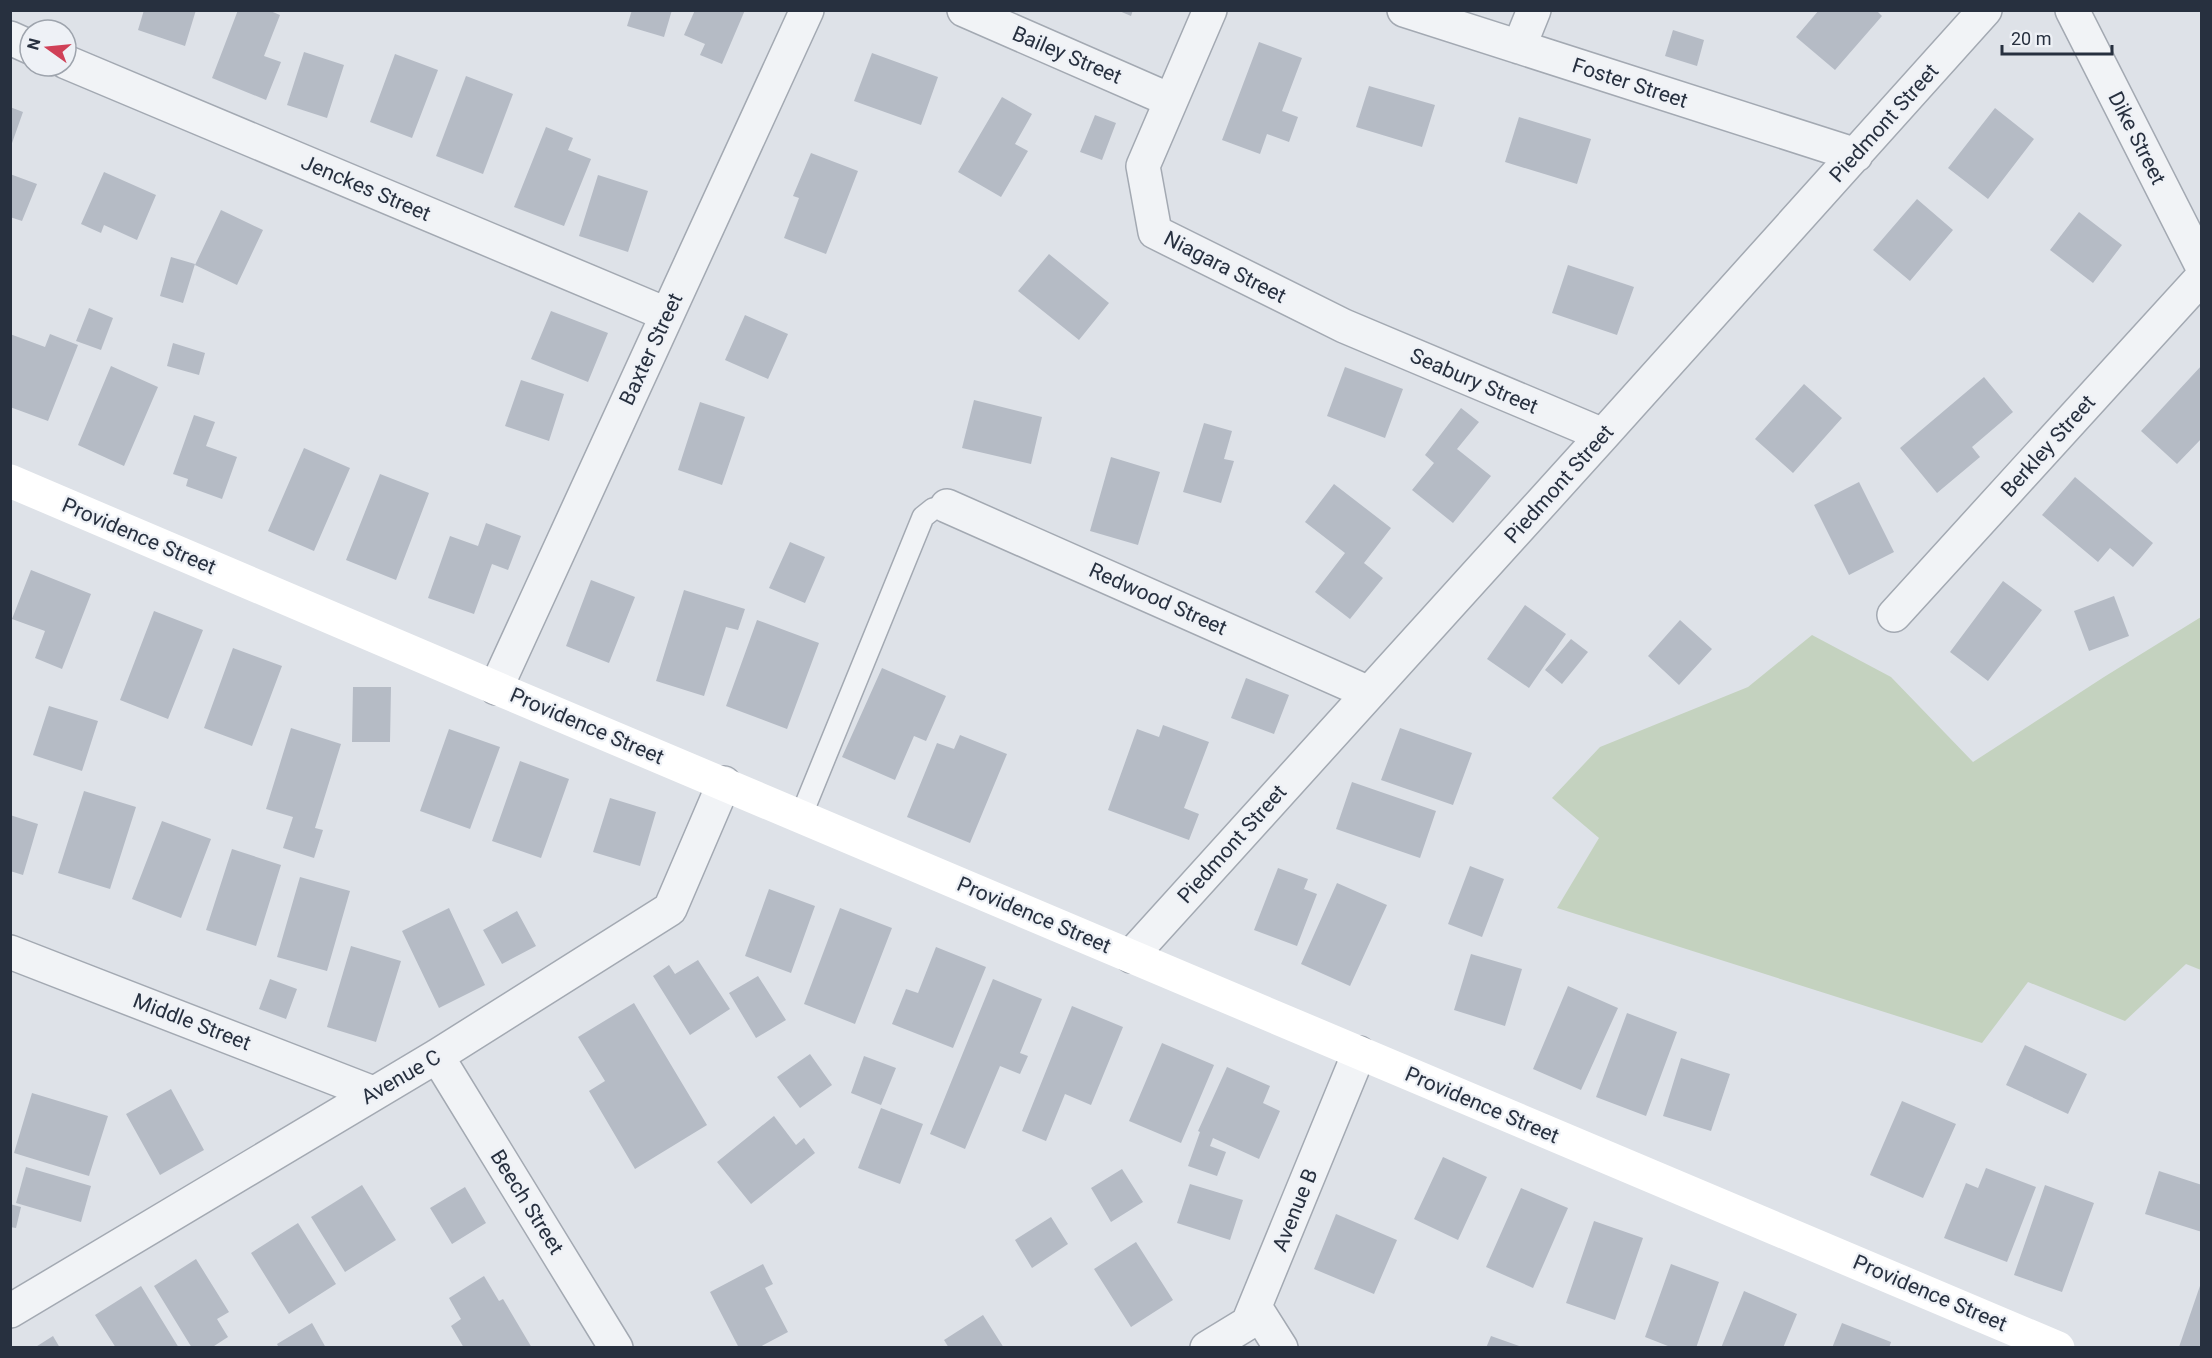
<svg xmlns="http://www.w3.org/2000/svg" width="2212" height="1358" font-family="Roboto,sans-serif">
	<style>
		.green { fill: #c4d2bf }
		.building { fill: #b5bbc5 }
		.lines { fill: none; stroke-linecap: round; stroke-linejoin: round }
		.lane-casing { stroke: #a3a9b2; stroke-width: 24 }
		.street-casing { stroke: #a3a9b2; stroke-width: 36 }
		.lane { stroke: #f1f3f6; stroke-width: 21 }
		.street { stroke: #f1f3f6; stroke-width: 33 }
		.secondary { stroke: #fff; stroke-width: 33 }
		.labels { text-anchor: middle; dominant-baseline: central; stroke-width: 4.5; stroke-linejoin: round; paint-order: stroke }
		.street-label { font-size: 21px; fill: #27303f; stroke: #eef1f6 }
	</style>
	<rect width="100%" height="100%" fill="#dee2e8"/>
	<path class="green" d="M2201 617V970L2186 964 2125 1021 2028 982 1982 1043 1557 908 1599 838 1552 798 1600 747 1748 687 1812 635 1891 677 1973 762 2104 677Z"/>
	<path class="building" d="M144 10H196L185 46 138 30Z
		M238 10H268L280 15 264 56 281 62 266 100 212 78Z
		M632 10H672L664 37 627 26Z
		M695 10H745L722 64 700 55 705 44 684 35Z
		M1117 10H1133L1131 16Z
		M1819 10H1876L1882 16 1835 70 1796 37Z
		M1673 30 1704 40 1697 66 1665 56Z
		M1259 42 1302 58 1282 111 1298 117 1289 142 1267 134 1260 154 1222 140Z
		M304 52 344 65 327 118 287 105Z
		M872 53 938 77 921 125 854 101Z
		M395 54 438 70 412 138 370 122Z
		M466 76 513 94 483 174 436 156Z
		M1369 86 1435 105 1422 147 1356 127Z
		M1002 97 1032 114 1015 144 1028 151 1001 197 958 172Z
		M10 107 23 112 11 146H10Z
		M1995 108 2034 139 1988 199 1948 168Z
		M1095 115 1116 123 1102 160 1080 152Z
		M1519 117 1591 139 1577 184 1505 162Z
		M546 127 573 138 568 150 591 159 564 226 514 207Z
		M811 153 858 171 826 254 784 238 799 198 793 196Z
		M104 172 156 195 137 240 104 225 101 233 81 224Z
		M10 174 37 184 22 221 10 217Z
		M598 175 648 191 628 252 579 236Z
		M1917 199 1953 230 1910 281 1873 250Z
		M221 210 263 230 237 285 195 265Z
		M2079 212 2122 245 2093 283 2050 250Z
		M1049 254 1109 303 1079 340 1018 291Z
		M171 257 195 264 183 303 160 296Z
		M1568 265 1634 287 1617 335 1552 313Z
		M89 308 113 318 101 350 76 341Z
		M551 311 608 333 588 382 531 359Z
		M745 315 788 334 768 379 725 360Z
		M10 334 45 347 50 334 78 345 48 421 10 407Z
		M173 343 205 353 199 375 167 366Z
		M2202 365V438L2177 464 2141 431Z
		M111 366 158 387 124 466 78 445Z
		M1345 367 1403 389 1385 438 1327 416Z
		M1984 377 2013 412 1972 447 1980 457 1937 493 1900 448Z
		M521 380 564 394 549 441 505 426Z
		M1804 384 1842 418 1793 473 1755 439Z
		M974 400 1042 417 1031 464 962 448Z
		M700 402 745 417 722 485 678 470Z
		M1461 408 1479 422 1457 449 1491 476 1453 523 1412 490 1434 463 1425 455Z
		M194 415 215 422 206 446 237 457 222 499 186 486 188 479 173 474Z
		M1204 423 1232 431 1224 459 1234 461 1221 503 1183 492Z
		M304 448 350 468 314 551 268 531Z
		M1111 457 1160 472 1138 545 1090 531Z
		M380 474 429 493 396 580 346 560Z
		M2075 477 2153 543 2133 567 2110 548 2098 562 2042 515Z
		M1859 482 1894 552 1849 575 1814 505Z
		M1334 484 1391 528 1364 563 1383 578 1350 619 1315 592 1345 553 1305 522Z
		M486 523 521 536 508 570 492 564 474 614 428 598 450 536 478 546Z
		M790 542 825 557 805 603 769 588Z
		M31 570 91 594 62 669 35 658 45 631 12 619Z
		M591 580 635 597 609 663 566 646Z
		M2003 581 2042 610 1988 681 1950 652Z
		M684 590 745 609 738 630 726 627 704 696 656 681Z
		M2114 596 2129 636 2089 651 2074 611Z
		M1525 605 1566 634 1529 688 1487 659Z
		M154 611 203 630 168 719 120 700Z
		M757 620 819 643 787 729 726 706Z
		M1680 620 1712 649 1679 685 1648 656Z
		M1571 639 1588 652 1562 684 1545 670Z
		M233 648 282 666 252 746 204 728Z
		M882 668 946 696 926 741 914 736 895 780 842 757Z
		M1246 678 1289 695 1274 734 1231 718Z
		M353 687H391L390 742H352Z
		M49 706 98 721 82 771 33 755Z
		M1163 725 1209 742 1184 808 1199 814 1189 840 1108 810 1137 729 1159 737Z
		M291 728 341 744 315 828 323 830 314 858 283 848 293 817 266 809Z
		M1400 728 1472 753 1453 805 1381 780Z
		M449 729 500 747 470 829 420 811Z
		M960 735 1007 754 970 843 907 817 937 743 954 749Z
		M520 761 569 779 541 858 492 841Z
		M1352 782 1436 811 1420 858 1336 829Z
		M84 791 136 807 110 889 58 873Z
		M610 798 656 812 640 866 593 852Z
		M10 815 38 824 23 875 10 871Z
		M162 821 211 839 181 918 132 899Z
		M232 849 281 865 256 946 206 930Z
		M1470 866 1504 879 1482 937 1448 924Z
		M1278 868 1308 879 1304 889 1317 894 1297 946 1254 930Z
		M300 877 350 891 327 971 277 957Z
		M1337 883 1387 905 1350 986 1301 964Z
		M769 889 815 906 791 973 745 956Z
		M449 908 485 985 439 1008 402 931Z
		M840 908 892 928 855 1024 804 1004Z
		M517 911 536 946 502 964 483 930Z
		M351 946 401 961 376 1042 327 1027Z
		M936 947 986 967 953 1048 892 1024 906 989 918 993Z
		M1471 954 1522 969 1505 1026 1454 1010Z
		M698 960 730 1009 690 1035 653 976 669 965 675 974Z
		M758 976 786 1020 756 1038 729 993Z
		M270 979 297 989 286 1019 259 1009Z
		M993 979 1042 999 1020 1053 1028 1056 1020 1074 1000 1066 965 1149 930 1134Z
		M1568 986 1618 1008 1581 1090 1533 1069Z
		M634 1003 707 1125 635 1169 589 1091 605 1081 578 1037Z
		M1072 1006 1123 1027 1091 1105 1065 1094 1046 1141 1022 1131Z
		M1627 1013 1677 1032 1646 1116 1596 1097Z
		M1162 1043 1214 1065 1181 1143 1129 1121Z
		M2025 1045 2087 1074 2068 1114 2006 1085Z
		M810 1054 832 1085 800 1108 777 1077Z
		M864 1056 896 1068 881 1105 851 1093Z
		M1681 1058 1730 1074 1711 1131 1663 1116Z
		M1227 1067 1270 1086 1263 1103 1280 1111 1259 1159 1213 1138 1210 1146 1226 1152 1217 1176 1188 1166 1200 1132 1198 1131Z
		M171 1089 204 1150 160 1175 126 1114Z
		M32 1093 108 1116 89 1176 14 1153Z
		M1902 1101 1956 1124 1923 1198 1870 1175Z
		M881 1108 923 1124 900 1184 858 1168Z
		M774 1116 796 1145 804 1138 815 1153 751 1204 717 1162Z
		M1443 1157 1487 1177 1458 1240 1414 1219Z
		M26 1167 91 1186 81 1222 16 1203Z
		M1986 1168 2036 1187 2007 1262 1944 1238 1966 1183 1978 1188Z
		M1122 1169 1143 1202 1111 1222 1091 1188Z
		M2159 1171 2202 1185V1232L2145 1214Z
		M1190 1184 1243 1200 1230 1240 1177 1223Z
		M362 1185 396 1240 345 1272 311 1217Z
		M2045 1185 2094 1203 2062 1292 2014 1275Z
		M465 1187 486 1223 452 1244 430 1208Z
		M1521 1188 1568 1208 1533 1288 1486 1267Z
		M10 1204 21 1207 16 1228 10 1227Z
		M1336 1214 1397 1240 1374 1294 1314 1269Z
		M1051 1217 1068 1244 1032 1268 1015 1240Z
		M1594 1221 1643 1238 1615 1320 1566 1303Z
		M298 1223 336 1284 289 1314 251 1253Z
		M1136 1242 1173 1300 1131 1327 1094 1269Z
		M196 1259 229 1312 217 1319 228 1337 211 1348H192L154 1286Z
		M763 1264 773 1284 765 1288 788 1332 758 1348H739L710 1292Z
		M1671 1264 1719 1282 1696 1348H1673L1645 1337Z
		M484 1276 499 1301 503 1299 532 1348H464L451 1326 461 1319 449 1298Z
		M2202 1280V1348H2182L2179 1347Z
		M141 1286 179 1348H116L95 1315Z
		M1744 1291 1797 1314 1783 1348H1721Z
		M983 1315 1004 1348H949L944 1340Z
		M312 1323 326 1348H279L277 1344Z
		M1842 1323 1891 1342 1889 1348H1832Z
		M53 1336 60 1348H34Z
		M1491 1336 1522 1347V1348H1486Z"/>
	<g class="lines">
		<g class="lane-casing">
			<path id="lane" d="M801 816 923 517 933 509 947 506"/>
		</g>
		<g class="street-casing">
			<path id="street" d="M964 10 1170 100
				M1210 10 1143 166 1155 232 1344 326 1603 435
				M1404 10 1856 155
				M2072 10 2202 266
				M10 38 30 47
				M1519 47 1534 10
				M66 62 666 314
				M947 506 1369 693
				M1894 615 2202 277
				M496 688 807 10
				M10 952 373 1093
				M1131 956 1603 435 1985 10
				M437 1056 616 1348
				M1255 1307 1281 1348
				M10 1311 437 1056 670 909 724 783
				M1207 1348 1248 1323 1359 1053"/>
		</g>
		<use href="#lane" class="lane"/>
		<use href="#street" class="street"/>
		<path class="secondary" d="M10 481 496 688 2058 1348"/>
	</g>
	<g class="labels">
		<g class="street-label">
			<text transform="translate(1067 55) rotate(23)">Bailey Street</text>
			<text transform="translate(1630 83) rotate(18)">Foster Street</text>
			<text transform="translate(1884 123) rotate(-48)">Piedmont Street</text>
			<text transform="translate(2137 138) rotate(63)">Dike Street</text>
			<text transform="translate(366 188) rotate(23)">Jenckes Street</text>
			<text transform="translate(1225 267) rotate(27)">Niagara Street</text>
			<text transform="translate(651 349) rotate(-65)">Baxter Street</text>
			<text transform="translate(1474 381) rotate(23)">Seabury Street</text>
			<text transform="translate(2048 446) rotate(-48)">Berkley Street</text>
			<text transform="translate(1559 484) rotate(-48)">Piedmont Street</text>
			<text transform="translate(139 536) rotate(23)">Providence Street</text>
			<text transform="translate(1158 599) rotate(24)">Redwood Street</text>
			<text transform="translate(587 726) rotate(23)">Providence Street</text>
			<text transform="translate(1232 844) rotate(-48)">Piedmont Street</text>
			<text transform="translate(1034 915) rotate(23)">Providence Street</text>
			<text transform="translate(192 1022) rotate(21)">Middle Street</text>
			<text transform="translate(401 1077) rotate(-30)">Avenue C</text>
			<text transform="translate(1482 1105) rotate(23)">Providence Street</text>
			<text transform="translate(527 1202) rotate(58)">Beech Street</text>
			<text transform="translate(1295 1210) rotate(-68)">Avenue B</text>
			<text transform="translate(1930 1293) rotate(23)">Providence Street</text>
		</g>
	</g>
	<rect width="2212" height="1358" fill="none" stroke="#27303f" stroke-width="24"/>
	<g transform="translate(48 48) rotate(285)"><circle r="28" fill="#eef1f6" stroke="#9ea4ad" stroke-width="1.5"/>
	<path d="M0-4.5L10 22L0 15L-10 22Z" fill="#d04057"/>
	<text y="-9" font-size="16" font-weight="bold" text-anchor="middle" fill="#27303f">N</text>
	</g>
	<path d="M2002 45v9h110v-9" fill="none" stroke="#27303f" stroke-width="3"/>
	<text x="2011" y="45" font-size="18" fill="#27303f" stroke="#eef1f6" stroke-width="4.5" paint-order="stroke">20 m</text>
</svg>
